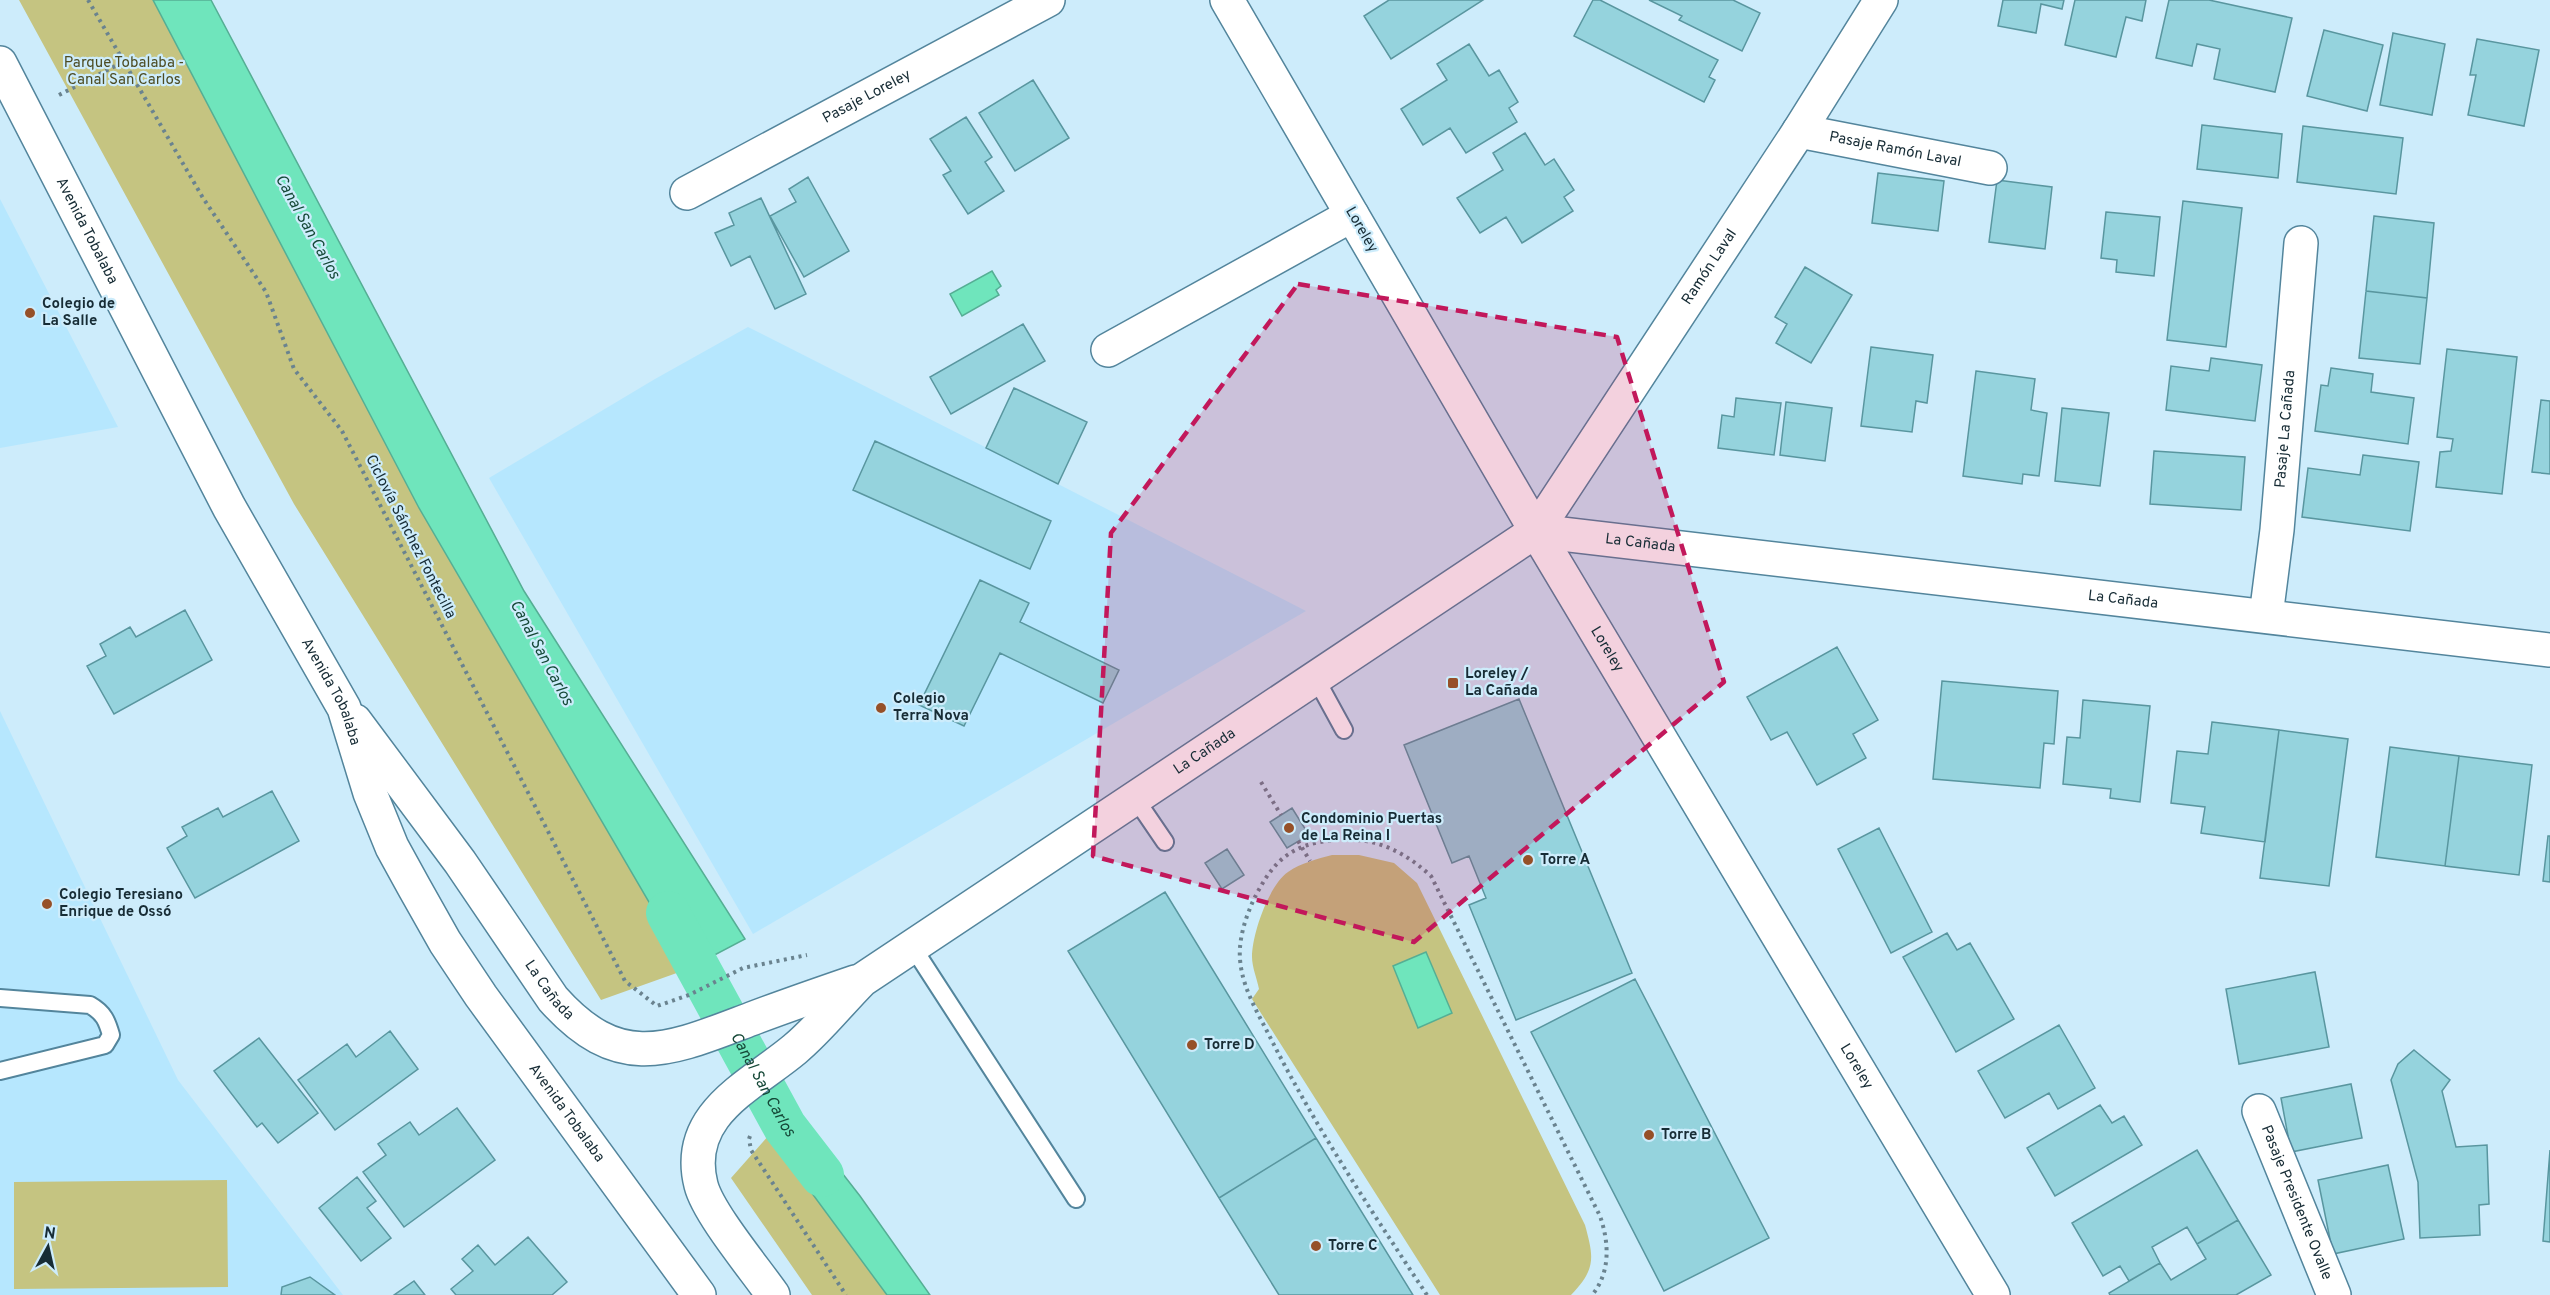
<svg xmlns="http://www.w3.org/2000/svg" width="2550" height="1295" font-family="Overpass,sans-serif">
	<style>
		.built { fill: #b6e7fe }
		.green { fill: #c5c481 }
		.water { fill: #6fe5bc; stroke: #55ae94; stroke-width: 1.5 }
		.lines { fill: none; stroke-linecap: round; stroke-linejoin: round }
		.canal { stroke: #6fe5bc; stroke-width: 44 }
		.building { fill: #95d3dd; stroke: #59969f; stroke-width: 1.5 }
		.service-casing { stroke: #53859c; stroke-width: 20 }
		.minor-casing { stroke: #53859c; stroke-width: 36 }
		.tertiary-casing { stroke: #53859c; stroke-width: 36 }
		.secondary-casing { stroke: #53859c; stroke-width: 36 }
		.path { stroke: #6a838f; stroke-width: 4; stroke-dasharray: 3 4.5; stroke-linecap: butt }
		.service { stroke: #fff; stroke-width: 16 }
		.minor { stroke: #fff; stroke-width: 33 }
		.tertiary { stroke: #fff; stroke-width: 33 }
		.secondary { stroke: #fff; stroke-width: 33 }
		.marked { fill: #c2185b; fill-opacity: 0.2; stroke: #c2185b; stroke-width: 4.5; stroke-dasharray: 12 8; stroke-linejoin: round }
		.poi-dot { fill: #965028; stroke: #cdecfb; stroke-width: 2 }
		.labels { text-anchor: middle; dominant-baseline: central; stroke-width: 4.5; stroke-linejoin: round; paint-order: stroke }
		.park-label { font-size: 15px; fill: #4c4b22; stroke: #cdecfb }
		.street-label { font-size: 15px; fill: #172c35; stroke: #cdecfb }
		.poi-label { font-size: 15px; font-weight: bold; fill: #172c35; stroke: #cdecfb; text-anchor: start }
		.water-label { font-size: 16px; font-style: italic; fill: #154837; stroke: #cdecfb }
	</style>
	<rect width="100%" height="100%" fill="#cdecfb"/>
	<path class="built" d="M0 199 118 427 0 448Z
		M748 327 1058 484 1306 611 753 934 489 478 655 379Z
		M0 711 178 1080 343 1295H0Z"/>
	<path class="green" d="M19 0H153L419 508 688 969 601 1000 294 504Z
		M1332 855H1359L1394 863 1417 883 1585 1225C1594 1258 1596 1269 1571 1295H1440L1252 999 1259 989C1257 979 1252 967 1252 957 1252 934 1269 885 1288 872 1301 863 1317 859 1332 855Z
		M769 1135 887 1295H812L731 1178Z
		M227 1180 228 1287 14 1289V1182Z"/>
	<path class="water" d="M153 0H211L524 591 745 939 688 969 419 508Z
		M992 271 1001 286 996 290 999 295 962 316 950 294Z
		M1426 952 1452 1013 1418 1028 1393 966Z
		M800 1119 860 1196 930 1295H887L769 1135Z"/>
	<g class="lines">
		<path class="canal" id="s1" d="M668 913 785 1127 822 1175"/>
	</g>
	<path class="building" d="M1389 0H1483L1391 59 1364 16Z
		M1593 0H1600L1718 60 1709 77 1715 80 1704 102 1574 36Z
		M1649 0H1733L1760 13 1742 51 1679 20 1682 16Z
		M2003 0H2064L2062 9 2041 4 2036 33 1998 26Z
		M2075 0H2146L2142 21 2126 17 2116 57 2065 45Z
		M2169 0H2209L2292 18 2275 92 2214 79 2220 49 2197 44 2192 66 2156 58Z
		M2324 30 2383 45 2367 111 2307 96Z
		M2393 33 2445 44 2432 115 2380 105Z
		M2477 39 2539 50 2524 126 2468 115 2476 75H2470Z
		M1469 44 1489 76 1499 70 1518 102 1509 108 1517 122 1466 153 1450 128 1423 145 1401 109 1447 80 1437 64Z
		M1033 80 1069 138 1015 171 979 113Z
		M966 117 992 157 985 162 1004 191 968 214 943 175 951 171 930 139Z
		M2202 125 2282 134 2278 178 2197 169Z
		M2303 126 2403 138 2396 194 2297 182Z
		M1525 133 1545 165 1554 159 1574 190 1564 197 1573 211 1522 243 1506 217 1480 233 1457 198 1503 170 1493 153Z
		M1878 173 1944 181 1938 231 1872 223Z
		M808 177 849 251 804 277 770 216 796 202 789 189Z
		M1997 180 2052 187 2045 249 1989 242Z
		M761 198 806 294 775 309 750 256 731 266 715 233 734 225 729 213Z
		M2183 201 2242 208 2226 347 2167 340Z
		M2106 212 2160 217 2154 276 2116 272 2117 260 2101 258Z
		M2374 216 2434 223 2427 298 2366 291Z
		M1805 267 1852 295 1811 363 1776 343 1787 324 1775 317Z
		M2366 291 2427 298 2420 364 2359 358Z
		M1023 324 1045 361 951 414 930 377Z
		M1871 347 1933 355 1927 403 1916 401 1912 432 1861 426Z
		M2447 349 2517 357 2502 494 2436 487 2440 452 2451 451 2453 439 2437 437Z
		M2211 358 2262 365 2255 421 2166 410 2171 366 2209 371Z
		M2331 368 2373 374 2371 392 2414 398 2408 444 2315 431 2321 385 2328 386Z
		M1976 371 2035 379 2031 410 2047 413 2039 476 2023 474 2022 484 1963 476Z
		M1014 388 1087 422 1058 484 986 448Z
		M1736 398 1781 403 1774 455 1718 448 1722 415 1734 417Z
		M2541 400 2550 401V474L2532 472Z
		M1786 402 1832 408 1825 461 1780 455Z
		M2062 408 2109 413 2100 486 2055 481Z
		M875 441 1051 521 1030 569 853 490Z
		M2154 451 2245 457 2241 510 2150 504Z
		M2363 455 2419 462 2410 531 2302 517 2308 468 2360 475Z
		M980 580 1029 603 1020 622 1119 670 1103 703 1000 653 964 726 919 705Z
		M185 610 212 660 114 714 87 666 106 656 100 644 130 627 136 637Z
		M1837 647 1878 720 1853 734 1866 758 1817 785 1787 732 1771 740 1747 697Z
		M1942 681 2058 691 2054 744 2044 743 2040 788 1933 779Z
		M1519 699 1632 973 1516 1020 1469 905 1486 898 1469 856 1452 863 1404 745Z
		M2083 700 2150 706 2140 802 2110 798 2111 789 2063 784 2067 737 2080 738Z
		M2212 722 2279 730 2265 842 2201 833 2205 807 2171 803 2177 751 2208 754Z
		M2279 730 2348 739 2329 886 2260 878Z
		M2390 747 2459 756 2445 866 2376 857Z
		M2459 756 2532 765 2519 875 2445 866Z
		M272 791 299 841 195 898 167 848 187 836 182 827 218 808 223 817Z
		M1292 808 1309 835 1287 848 1270 822Z
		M1879 828 1932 932 1891 953 1838 849Z
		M2548 836H2550V882L2543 881Z
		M1227 849 1244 875 1222 889 1205 863Z
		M1165 892 1316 1138 1219 1198 1068 951Z
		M1947 933 1957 950 1970 943 2014 1019 1956 1052 1903 957Z
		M2315 972 2329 1047 2239 1064 2226 989Z
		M1635 979 1769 1238 1664 1291 1531 1032Z
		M2059 1025 2095 1088 2058 1109 2049 1093 2005 1118 1978 1071Z
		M390 1031 418 1069 335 1130 298 1080 347 1044 356 1057Z
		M259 1038 318 1113 278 1143 262 1123 257 1127 214 1071Z
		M2414 1050 2450 1080 2442 1091 2456 1147 2487 1145 2489 1204 2479 1205 2480 1235 2420 1238 2418 1182 2391 1080 2398 1064Z
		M2351 1084 2362 1138 2291 1152 2281 1098Z
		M2100 1105 2112 1123 2124 1116 2142 1145 2055 1196 2027 1148Z
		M457 1108 495 1160 404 1227 363 1172 386 1155 378 1144 410 1122 419 1135Z
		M1316 1138 1413 1295H1279L1219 1198Z
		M2197 1150 2238 1220 2197 1244 2187 1227 2152 1247 2160 1263 2129 1281 2120 1266 2103 1276 2072 1223Z
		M2550 1150V1242L2543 1241Z
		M2388 1165 2404 1239 2333 1254 2318 1180Z
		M357 1177 376 1201 367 1208 391 1238 361 1261 319 1208Z
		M2238 1220 2271 1275 2236 1295H2110L2109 1293 2160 1263 2171 1280 2206 1259 2197 1244Z
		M528 1237 567 1282 552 1295H456L451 1289 473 1271 462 1259 478 1245 495 1265Z
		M310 1277 335 1295H281L282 1287Z
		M414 1281 425 1295H394Z"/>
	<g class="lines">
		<g class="service-casing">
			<path id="service" d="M1315 677 1344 730
				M1135 798 1165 842
				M912 946 1076 1199
				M0 998 90 1005C104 1013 107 1021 111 1035L105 1045 0 1071"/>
		</g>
		<g class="minor-casing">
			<g id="minor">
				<path id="s2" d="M1799 131 1990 168"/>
				<path id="s3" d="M687 193 1048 0"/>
				<path d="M1108 350 1352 215"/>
				<path id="s4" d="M2266 616 2277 530 2301 243"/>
				<path id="s5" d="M2259 1111 2334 1295"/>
			</g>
		</g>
		<g class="tertiary-casing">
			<g id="tertiary">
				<path id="s6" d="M1536 531 2550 650"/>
				<path id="s7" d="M1536 531 1993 1295"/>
				<path id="s8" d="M1536 531 1799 131 1881 0"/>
			</g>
		</g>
		<g class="secondary-casing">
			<g id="secondary">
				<path id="s9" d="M0 63 229 507 344 708 370 793 392 847 414 887 445 942 481 996 699 1295"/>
				<path id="s10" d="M355 721 460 862 553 999C620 1074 669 1050 751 1019 785 1006 820 994 855 982"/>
				<path id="s11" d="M773 1295C755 1269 708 1213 701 1185 683 1114 751 1086 795 1049 819 1029 840 1002 862 980L1536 531 1227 0"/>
			</g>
		</g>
		<path class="path" d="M88 0 203 198 266 292 294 369 342 431 625 981 657 1006 689 995 743 968 807 955
			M59 95 123 62
			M1261 782 1281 815
			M1298 841 1310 861
			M750 1136 749 1139 751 1150 846 1295
			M1427 1295C1372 1212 1316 1128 1271 1039 1258 1013 1242 988 1240 959 1238 936 1249 906 1261 886 1274 863 1289 849 1315 843 1362 833 1396 844 1431 876L1600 1216C1609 1242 1611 1272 1592 1295"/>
		<use href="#service" class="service"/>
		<use href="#minor" class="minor"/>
		<use href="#tertiary" class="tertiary"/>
		<use href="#secondary" class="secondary"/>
	</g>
	<path class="marked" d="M1298 284 1617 337 1724 682 1414 942 1093 856 1111 533Z"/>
	<g class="poi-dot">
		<circle cx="30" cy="313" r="6"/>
		<rect x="1447" y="677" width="12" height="12" rx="3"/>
		<circle cx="881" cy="708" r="6"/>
		<circle cx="1289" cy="828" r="6"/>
		<circle cx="1528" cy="860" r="6"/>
		<circle cx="47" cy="904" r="6"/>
		<circle cx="1192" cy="1045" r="6"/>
		<circle cx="1649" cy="1135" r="6"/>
		<circle cx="1316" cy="1246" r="6"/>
	</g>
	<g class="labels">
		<g class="park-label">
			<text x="124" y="63">Parque Tobalaba -<tspan x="124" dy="17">Canal San Carlos</tspan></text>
		</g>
		<g class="street-label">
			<text stroke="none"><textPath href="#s3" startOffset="204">Pasaje Loreley</textPath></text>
			<text stroke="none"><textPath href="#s2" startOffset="98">Pasaje Ramón Laval</textPath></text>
			<text transform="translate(1361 230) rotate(60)">Loreley</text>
			<text stroke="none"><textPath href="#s9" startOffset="189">Avenida Tobalaba</textPath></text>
			<text stroke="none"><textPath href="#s8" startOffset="316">Ramón Laval</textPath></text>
			<text stroke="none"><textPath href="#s4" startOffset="188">Pasaje La Cañada</textPath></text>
			<text transform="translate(410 537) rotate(63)">Ciclovía Sánchez Fontecilla</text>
			<text stroke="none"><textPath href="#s6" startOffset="105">La Cañada</textPath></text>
			<text stroke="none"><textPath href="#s6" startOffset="591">La Cañada</textPath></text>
			<text stroke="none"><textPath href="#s7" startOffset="138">Loreley</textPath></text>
			<text stroke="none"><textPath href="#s9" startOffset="711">Avenida Tobalaba</textPath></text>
			<text stroke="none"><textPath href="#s11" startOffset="818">La Cañada</textPath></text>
			<text stroke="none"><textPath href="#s10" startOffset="332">La Cañada</textPath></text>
			<text stroke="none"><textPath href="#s7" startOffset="624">Loreley</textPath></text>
			<text stroke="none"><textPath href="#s9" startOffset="1197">Avenida Tobalaba</textPath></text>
			<text stroke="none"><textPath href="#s5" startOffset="99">Pasaje Presidente Ovalle</textPath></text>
		</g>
		<g class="poi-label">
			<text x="42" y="304">Colegio de<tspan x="42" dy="17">La Salle</tspan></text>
			<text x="1465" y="674">Loreley /<tspan x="1465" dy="17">La Cañada</tspan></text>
			<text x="893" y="699">Colegio<tspan x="893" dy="17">Terra Nova</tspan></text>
			<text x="1301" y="819">Condominio Puertas<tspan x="1301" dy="17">de La Reina I</tspan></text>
			<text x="1540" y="860">Torre A</text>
			<text x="59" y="895">Colegio Teresiano<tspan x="59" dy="17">Enrique de Ossó</tspan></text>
			<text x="1204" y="1045">Torre D</text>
			<text x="1661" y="1135">Torre B</text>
			<text x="1328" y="1246">Torre C</text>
		</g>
		<g class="water-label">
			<text transform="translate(307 227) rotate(61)">Canal San Carlos</text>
			<text transform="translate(541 653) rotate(62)">Canal San Carlos</text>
			<text stroke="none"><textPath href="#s1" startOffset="196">Canal San Carlos</textPath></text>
		</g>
	</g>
	<g transform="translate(48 1247) rotate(8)" stroke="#cdecfb" stroke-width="4.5" paint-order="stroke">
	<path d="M0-4.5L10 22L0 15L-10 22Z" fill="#172c35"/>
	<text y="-9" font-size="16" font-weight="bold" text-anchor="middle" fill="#172c35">N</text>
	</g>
</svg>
